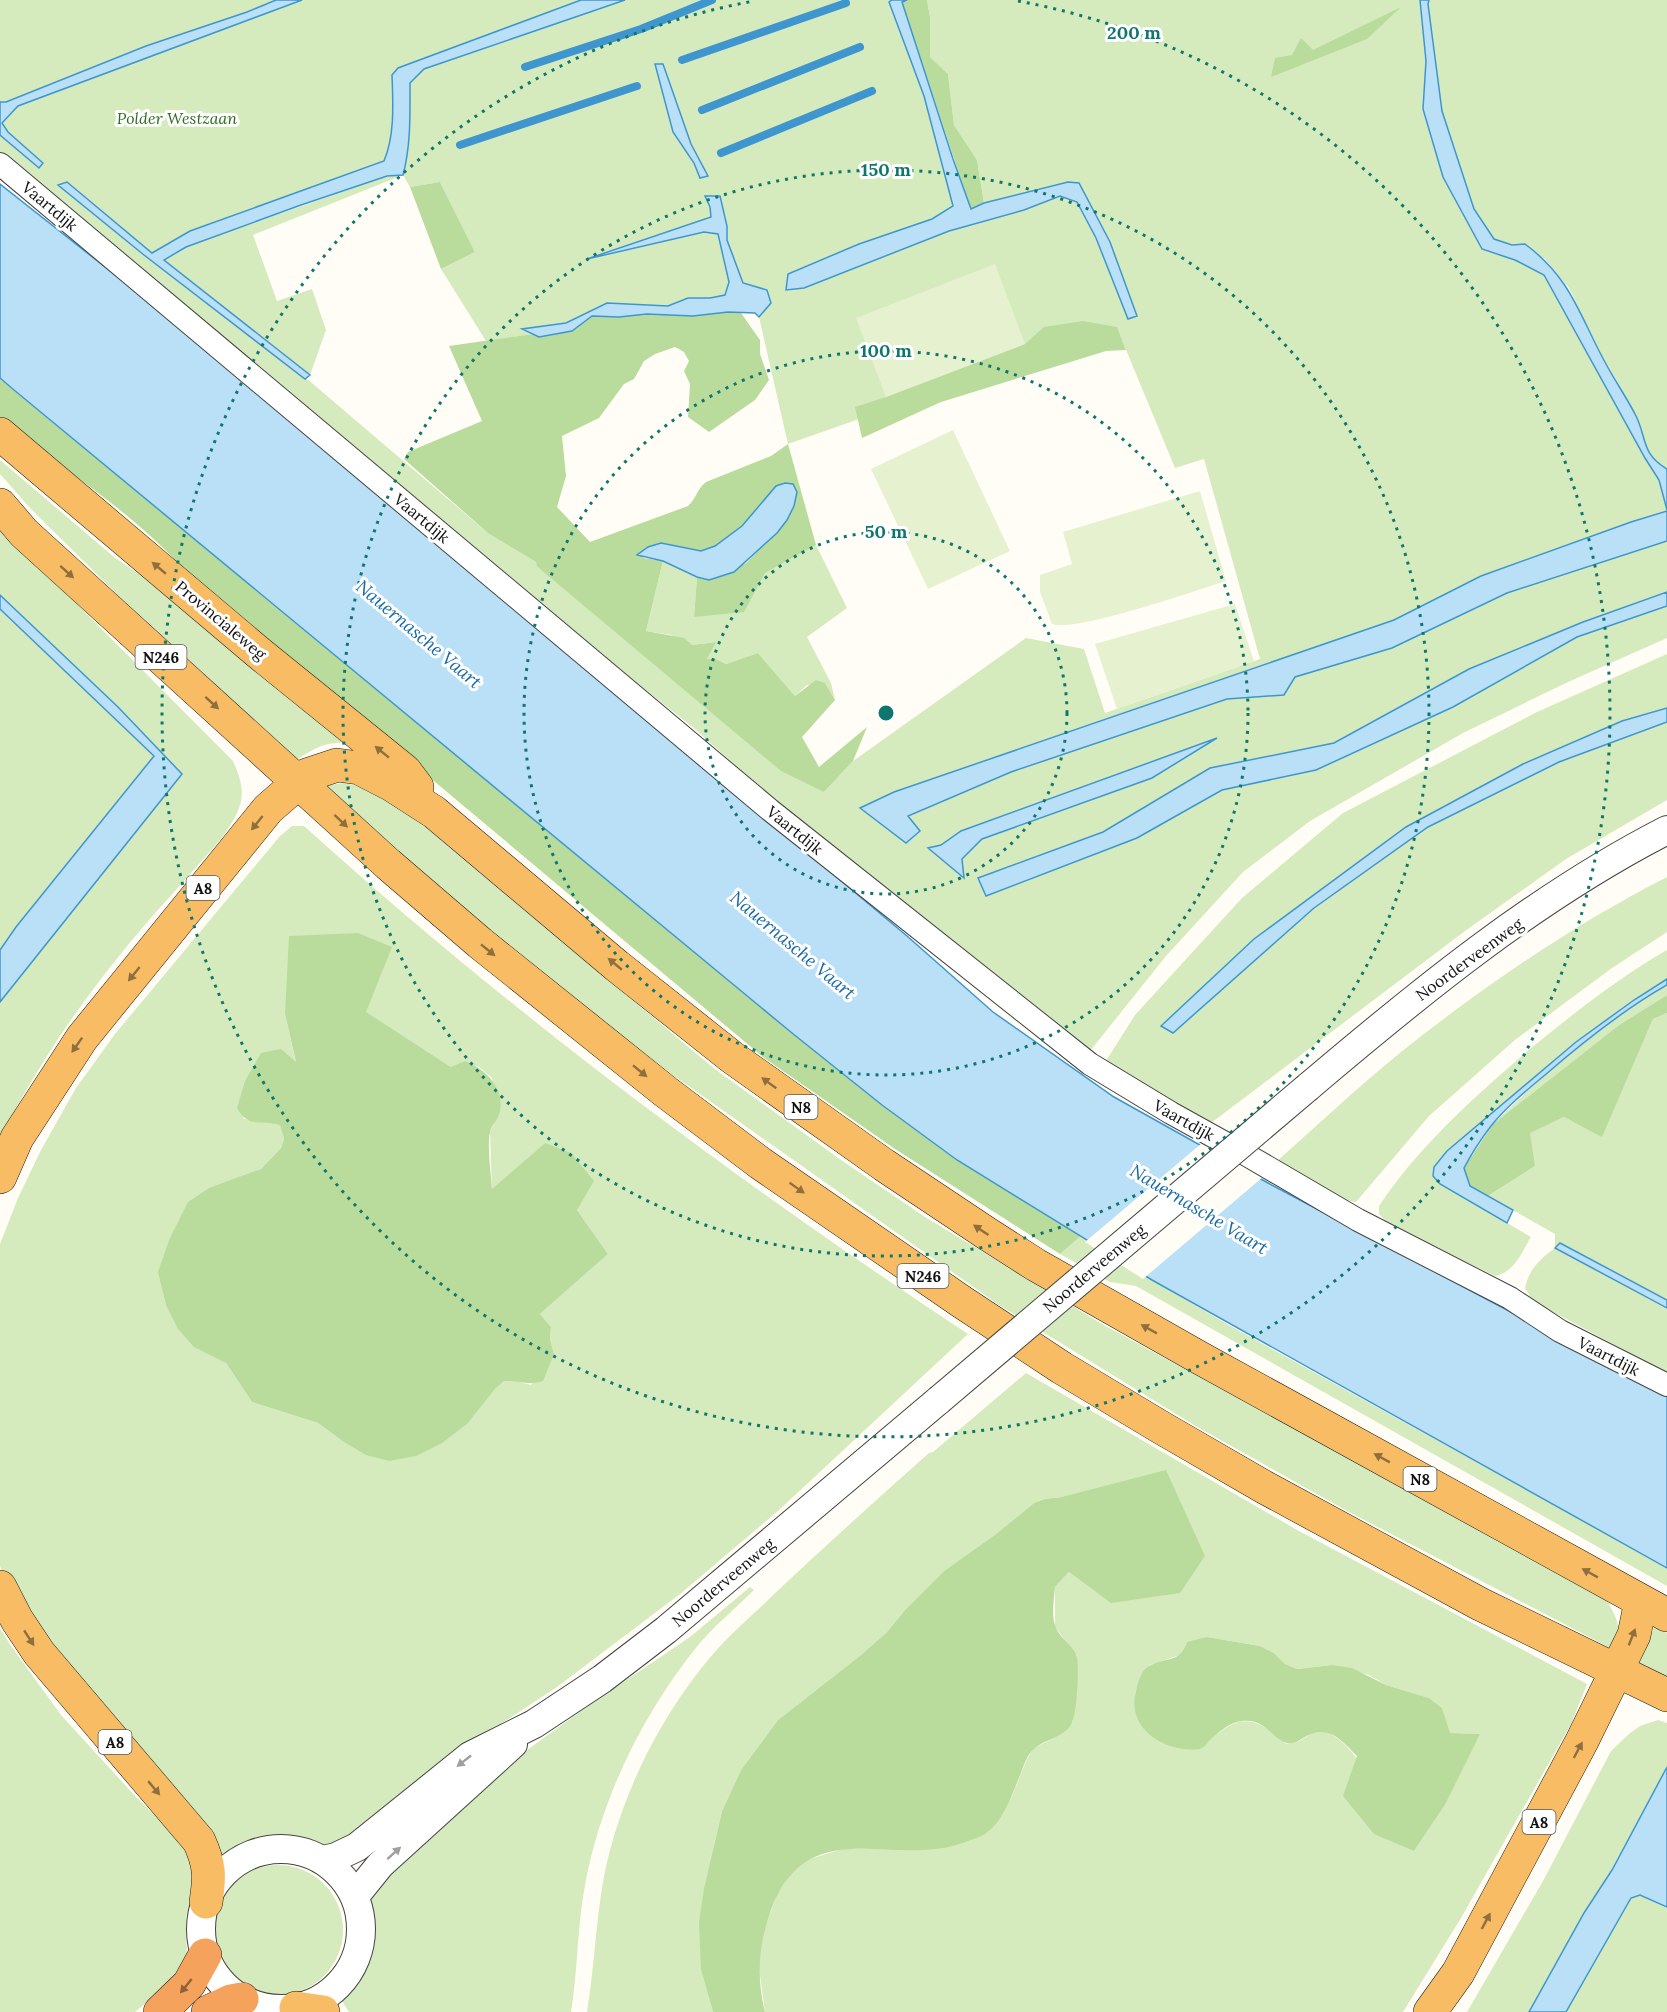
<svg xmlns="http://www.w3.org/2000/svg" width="1667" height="2012" font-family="Lora,serif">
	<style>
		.green { fill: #d5ebbd; fill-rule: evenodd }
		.forest { fill: #b9dc9c }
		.pitch { fill: #e6f2cf }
		.water { fill: #b9e0f7; stroke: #3f96cf; stroke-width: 1.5 }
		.pier { fill: #fffdf5 }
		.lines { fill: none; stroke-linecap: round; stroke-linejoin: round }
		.stream { stroke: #3f96cf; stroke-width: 8 }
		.minor-casing { stroke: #444; stroke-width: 24 }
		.tertiary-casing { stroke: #444; stroke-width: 30 }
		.trunk-casing { stroke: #222; stroke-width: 34 }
		.motorway-casing { stroke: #222; stroke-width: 34 }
		.minor { stroke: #fff; stroke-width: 22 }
		.tertiary { stroke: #fff; stroke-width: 28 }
		.trunk { stroke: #f7bc64; stroke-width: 33 }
		.motorway { stroke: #f5a25d; stroke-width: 33 }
		.tertiary-bridge-casing { stroke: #444; stroke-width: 30; stroke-linecap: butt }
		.tertiary-bridge { stroke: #fff; stroke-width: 28 }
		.oneway { fill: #906f3f }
		.oneway2 { fill: #a0a0a0 }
		.oneway3 { fill: #8e613b }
		.ring { fill: none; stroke: #0f766e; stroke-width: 3; stroke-dasharray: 3 6 }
		.labels { text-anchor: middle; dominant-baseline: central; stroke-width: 6; stroke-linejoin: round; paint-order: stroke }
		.shield { fill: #fff; stroke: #585858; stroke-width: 1.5 }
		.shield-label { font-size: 15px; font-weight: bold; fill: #111 }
		.park-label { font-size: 16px; font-style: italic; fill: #2f6b1f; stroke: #fff }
		.street-label { font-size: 16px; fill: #111; stroke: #fff }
		.water-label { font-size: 18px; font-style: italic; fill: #1768a6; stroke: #fff }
		.centre { fill: #0f766e; stroke: #fff; stroke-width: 3 }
		.ring-label { font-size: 18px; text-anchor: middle; font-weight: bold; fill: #0f766e; stroke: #fff; stroke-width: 6; stroke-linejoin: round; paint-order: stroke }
	</style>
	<rect width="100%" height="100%" fill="#fffdf5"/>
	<path class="green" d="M0 0H593L407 66 402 158 152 253 67 182 58 185 144 255 305 379 306 378 489 534 536 562 824 792 853 761 1026 638 1084 649 1105 713 1260 659 1204 459 1175 468 1117 328 788 444 759 317 771 302 767 290 743 283 727 240V226L710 207 711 217 596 256 704 232 718 234 729 282 725 295 710 298H688L668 306 607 303 566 323 523 329 533 334 486 341 441 269 475 252 440 182 410 187 403 175 253 235 277 301 312 289 326 330 310 375 163 260 186 247 387 176 403 175C411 145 410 114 410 83L424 69 625 0H892L890 2 924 96 953 206 932 219 859 244 788 274 804 288 949 231 1024 210 1060 196 1077 202 1096 238 1128 319 1137 315 1110 242 1068 182 984 203 977 160 954 125 948 74 930 57V17L927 0H1420L1426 61 1423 109 1482 249 1515 260 1544 275 1645 458 1659 480 1667 511 1631 522 1481 576 1394 620 894 792 860 808 908 816 1011 772 1228 699 1283 695 1295 677 1392 648 1507 593 1667 541V592L1583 622 1469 669 1334 743 1210 768 1103 832 979 878 986 896 1137 838 1222 790 1316 770 1453 707 1577 637 1667 606V638L1568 682 1463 733 1310 821 1243 872 1166 956 1090 1051 1025 1006 757 785 695 729 565 626 0 152V135L39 167 0 124Z
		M1430 0H1667V469L1657 463 1644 444 1637 418 1606 363 1569 288 1545 259 1494 239 1474 209 1442 111 1428 4Z
		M0 460 114 557 212 623 345 740 344 743C324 741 308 752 292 763L208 677 120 597 31 509 0 474Z
		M0 527 233 761C248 794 243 806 224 835 190 876 152 914 119 956 73 1013 33 1073 0 1139Z
		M816 545 847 608 807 637 831 683 835 700 825 683 807 685 795 696 758 653 726 664 716 659H707L715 642 691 645 671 635 646 631 663 561 697 577 694 617 765 573Z
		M1667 654V800L1566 859 1465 931 1211 1123 1104 1064 1135 1015 1242 898 1343 813 1537 712Z
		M343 783 366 787 394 801 716 1070 841 1160 925 1217 1102 1324 1267 1414 1340 1449 1607 1600C1617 1619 1623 1629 1616 1651L1349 1512 1194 1425 1002 1307 670 1073 554 984 478 920 421 878 325 786Z
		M292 826H304C511 1013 735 1180 968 1334L779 1510 680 1594 557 1687 458 1752 352 1838 327 1845H318C279 1837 257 1835 222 1856L78 1690 3 1574 0 1566V1244L18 1198 41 1150 76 1088 115 1034 280 836ZM391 947 365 1012 451 1067 478 1066 492 1078 499 1115 490 1131 492 1190 545 1143 577 1210 608 1254 540 1314 551 1327 550 1339 554 1354 531 1385 516 1381H504L494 1390 341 1440 318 1423 252 1402 226 1363 166 1305 159 1272 169 1240 242 1177 261 1169 281 1148 284 1139 280 1124C267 1121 255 1123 243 1118L296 1063 285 1014Z
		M1667 877V932L1612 968 1515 1040 1429 1116 1356 1202 1345 1200 1278 1160C1319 1124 1359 1086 1401 1052 1484 986 1573 925 1667 877Z
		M1667 950V979L1634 1000 1576 1042 1447 1151 1440 1184 1531 1237C1522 1252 1514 1273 1495 1276L1388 1224 1379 1214V1206C1419 1146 1475 1096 1530 1049 1573 1014 1618 978 1667 950Z
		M1667 985V995L1619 1025 1493 1124C1546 1072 1602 1022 1667 985Z
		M1667 1013V1300L1560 1243 1555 1248 1667 1308V1373L1542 1306 1531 1298 1525 1288C1529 1269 1540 1259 1555 1248V1234L1488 1196 1535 1166 1529 1133 1564 1117 1602 1136 1653 1019Z
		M1081 1236 1152 1280 1234 1328 1667 1568V1586L1136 1286 1110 1282 1060 1254Z
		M1026 1373 1297 1530 1587 1684 1571 1724 1461 1918 1403 2012H765L759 1968 763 1932 777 1895 791 1873 807 1860 842 1849H880L984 1834 1003 1814 1012 1796 1027 1759 1034 1748 1062 1734 1073 1721 1077 1690V1656L1055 1627V1587L1069 1572 1112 1603 1062 1497 1043 1499 1034 1503 996 1534 944 1571 906 1609 886 1633 861 1655 778 1720 741 1770 722 1811 714 1845 701 1970 713 2012H587C596 1958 596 1903 610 1850 629 1779 665 1710 713 1654 730 1634 752 1616 771 1597 823 1548 876 1500 929 1453L933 1452ZM1207 1637 1260 1646 1274 1653 1285 1664 1297 1669 1332 1665 1369 1675 1386 1685 1429 1698 1442 1708 1449 1733 1479 1734 1445 1805 1414 1851C1397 1823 1354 1736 1323 1731 1310 1729 1298 1748 1285 1743 1280 1740 1275 1734 1271 1731 1250 1716 1236 1719 1217 1734L1135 1694 1141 1675 1150 1665 1177 1656Z
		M750 1587 754 1590C736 1608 715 1625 699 1644 643 1713 601 1798 585 1885 577 1927 578 1970 571 2012H349L340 1998 356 1973 363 1958 368 1942V1910L373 1890 484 1781 588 1706 690 1637Z
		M1655 1626 1667 1633V1676L1638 1662Z
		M0 1628 11 1646 61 1715 136 1797 181 1841 193 1860V1888L186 1917 187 1958 177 1976 135 2012H0Z
		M1658 1720 1667 1723V1767L1611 1870 1584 1913 1529 2012H1467L1543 1881 1611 1751 1629 1734 1640 1726Z
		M213 1930a65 65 0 1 1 130 0a65 65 0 1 1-130 0Z
		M1640 1895 1667 1907V2012H1566L1627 1904 1631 1898Z"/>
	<path class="forest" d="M907 0H927L930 17V57L948 74 954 125 977 160 984 203 971 210 902 2Z
		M1401 7 1367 39 1271 77 1275 58 1292 55 1301 38 1313 50Z
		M440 182 475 252 441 269 410 187Z
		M728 312 741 313 760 340V354L769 380 755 400 709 432 688 417 690 384 684 371 689 361 684 352 675 347 655 354 644 361 634 379 624 384 599 418 562 436 566 476 557 507 590 542 688 506C696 499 697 489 706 482L771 456 788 444 816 545 765 573 744 612 694 617 697 577 709 580 746 563 757 552 776 486C760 506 729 546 703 551 693 553 671 545 661 543L643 558 663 561 646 631 684 638 692 645 716 642 707 659H716L726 664 758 653 795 696 816 680 825 683 835 700 802 737 819 767 867 727 853 761 824 792 781 771 546 574 537 566 536 562 489 534 404 459 408 452 482 421 449 346 533 334 539 337 572 331 592 316 619 317 647 314 693 316Z
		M1083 321 1117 327 1126 350 1106 351 941 402 862 438 855 407 886 397 1025 344 1044 327Z
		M0 379 792 1033 882 1105 957 1160 1081 1236 1060 1254 895 1149 763 1057 193 579C163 545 129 516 93 489 62 465 30 445 0 419Z
		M358 933 392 947 366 1012 451 1067 465 1061C486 1069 507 1090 499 1115 497 1121 491 1126 490 1132 487 1146 491 1174 492 1189L545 1143 571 1153 594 1181 577 1210 608 1254 540 1314 551 1327 550 1339 554 1354 543 1381C527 1386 520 1380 504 1381L494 1390 467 1424 442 1443 416 1456 389 1461 366 1455 341 1440 318 1423 252 1402 226 1363 194 1347 178 1329 166 1305 158 1272 169 1240 188 1202 209 1188 261 1169 281 1148 284 1139 280 1125C260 1119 249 1129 237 1108L245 1081 261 1053 281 1049 296 1062 285 1014 289 936Z
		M1667 995V1013L1653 1019 1602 1137 1564 1117 1530 1133 1535 1166 1488 1196 1470 1186 1464 1168 1493 1124 1619 1025Z
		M1166 1470 1205 1556 1180 1593 1111 1603 1069 1572 1055 1587C1054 1599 1051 1617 1056 1628 1060 1638 1074 1646 1077 1657 1079 1668 1077 1710 1073 1720 1067 1738 1046 1738 1034 1749 1027 1755 1024 1765 1021 1773 1012 1794 1005 1820 985 1834 980 1837 973 1839 968 1841 895 1871 809 1809 771 1910 759 1943 756 1977 765 2012H713L701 1970 699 1922 704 1889 722 1811 741 1770 778 1720 861 1655 886 1633 906 1609 944 1571 996 1534 1034 1503 1044 1499 1062 1497Z
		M1207 1637 1260 1646 1274 1653 1285 1664 1297 1669 1332 1665 1352 1668 1386 1685 1429 1698 1442 1708 1450 1733 1480 1734 1445 1805 1414 1851 1374 1834 1343 1796 1357 1756C1340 1739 1328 1723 1303 1738 1298 1741 1293 1745 1287 1743 1272 1739 1266 1719 1243 1721 1229 1722 1219 1732 1209 1741 1207 1744 1205 1746 1202 1748 1198 1750 1189 1750 1184 1749 1155 1746 1127 1723 1136 1691 1138 1682 1141 1669 1151 1665 1167 1657 1180 1663 1187 1642Z"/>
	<path class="pitch" d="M995 264 1025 344 886 397 856 318Z
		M953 430 1010 551 928 589 871 469Z
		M1200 491 1226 581C1194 591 1078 632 1052 624L1040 592V575L1072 564 1063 532Z
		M1235 604 1254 661 1117 709 1095 644Z"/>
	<path class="water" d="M276 0H302L18 106 2 123 8 132 43 163 39 168 0 135V102H6L146 46 247 12Z
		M581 0H625L424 69 410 83C410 114 411 145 403 175L387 176 301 205 186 247 164 260 310 375 305 379 144 255 58 185 67 182 152 253 190 231 384 161C395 135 393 103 392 75L398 68Z
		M892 0H907L902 2 953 159 971 209 984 203 1068 182 1079 183 1110 242 1137 316 1128 319 1096 238 1077 202 1060 196 1024 210 949 231 804 288 786 290 788 274 859 244 932 219 953 206 924 96 889 2Z
		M1420 0H1429L1428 4 1442 111 1474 209 1494 239 1512 245 1525 244C1572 279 1579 315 1606 364 1615 381 1627 398 1636 416 1647 438 1641 454 1667 469V510L1659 480 1645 458 1544 275 1515 260 1482 249 1443 177 1423 109 1426 61Z
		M655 64H663L691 144 708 176 700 178 694 163 673 132Z
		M0 184 157 308 907 936 993 1012 1114 1097 1268 1183 1667 1395V1568L1152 1280 957 1160 882 1105 792 1033 14 390 0 378Z
		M705 196H720L727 226V240L743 283 767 290 771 303 759 317 755 313 728 312 693 316 647 314 619 317 592 316 572 331 539 337 522 329 566 323 607 303 668 306 688 298H710L725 295 729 282 718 234 704 232 587 259 711 217 710 207Z
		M785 483 793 484 797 492 794 506 787 520 777 533 734 572 709 580 697 577 663 561 637 555 648 547 661 543 701 551 715 546 742 526 776 486Z
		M1667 511V541L1507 593 1392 648 1295 677 1284 695 1227 699 1011 772 908 816 920 831 906 843 860 808 894 792 1394 620 1481 576 1631 522Z
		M1667 592V606L1577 637 1453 707 1316 770 1222 790 1137 838 986 896 978 878 1103 832 1210 768 1334 743 1469 669 1583 622Z
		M0 595 118 707 182 774 0 1002V950L16 927 154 756 0 609Z
		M1667 708V722L1559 762 1428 827 1314 908 1173 1033 1161 1026 1254 939 1406 827 1523 764 1622 721Z
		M1217 738 1152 778 982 839 962 859 964 878 928 848 941 845 961 831Z
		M1667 979V985C1623 1010 1583 1042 1545 1075 1527 1090 1506 1107 1491 1126 1481 1139 1472 1153 1464 1168L1470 1186 1513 1210 1507 1223 1440 1184 1433 1176 1434 1167 1447 1151 1576 1042 1634 1000Z
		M1560 1243 1667 1300V1308L1555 1248Z
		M1667 1767V1907L1640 1895 1631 1898 1566 2012H1529L1584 1913 1612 1870Z"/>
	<path class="pier" d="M1202 1143 1263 1177 1143 1279 1085 1242Z"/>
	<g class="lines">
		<path class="stream" d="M682 60 846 3
			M525 67 641 29 712 0
			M702 110 860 47
			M460 145 637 86
			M721 153 872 91"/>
		<g class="minor-casing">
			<path id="minor" d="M0 164 770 810 1090 1064 1171 1113 1245 1154 1358 1220 1510 1298 1560 1331 1667 1385"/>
		</g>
		<g class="tertiary-casing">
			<path id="tertiary" d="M1308 1087C1420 992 1536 897 1667 830
				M201 1929a80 80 0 1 1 160 0a80 80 0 1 1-160 0Z
				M323 1860 336 1857 357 1847 470 1756 534 1724 602 1679 666 1630 939 1400
				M355 1896 380 1865 513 1744"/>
		</g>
		<g class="trunk-casing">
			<path id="trunk" d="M0 434 259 653 405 771 417 787
				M0 505 24 533 388 864 480 943 666 1092 760 1163 962 1302 1062 1368 1162 1428 1264 1487 1480 1604 1667 1695
				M0 1177 17 1138 82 1038 268 809 307 775 337 765 359 768 392 785 434 812 617 966 733 1058 884 1165 986 1233 1036 1265 1200 1358 1667 1615
				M0 1587 17 1620 39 1653 199 1841C210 1865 210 1876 206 1902
				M296 2008 323 2012
				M1430 2012 1458 1973 1582 1741 1634 1635 1641 1601"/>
		</g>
		<g class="motorway-casing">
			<path id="motorway" d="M160 2012 189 1984 205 1955
				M208 2012 231 2001 242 1999"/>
		</g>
		<use href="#minor" class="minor"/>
		<use href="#tertiary" class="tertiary"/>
		<use href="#trunk" class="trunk"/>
		<use href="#motorway" class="motorway"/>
		<g class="tertiary-bridge-casing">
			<path id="tertiary-bridge" d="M939 1400 1308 1087"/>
		</g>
		<use href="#tertiary-bridge" class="tertiary-bridge"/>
	</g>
	<defs><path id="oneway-solid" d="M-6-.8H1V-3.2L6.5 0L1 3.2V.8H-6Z" transform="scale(1.5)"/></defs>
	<g class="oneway">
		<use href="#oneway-solid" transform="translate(159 568) rotate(-140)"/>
		<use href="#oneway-solid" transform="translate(67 572) rotate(42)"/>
		<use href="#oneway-solid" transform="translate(212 703) rotate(42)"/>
		<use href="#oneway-solid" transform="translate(382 752) rotate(-141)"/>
		<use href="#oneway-solid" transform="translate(341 821) rotate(43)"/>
		<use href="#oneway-solid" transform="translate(257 823) rotate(129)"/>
		<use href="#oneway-solid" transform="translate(488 950) rotate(39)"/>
		<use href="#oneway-solid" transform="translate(615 964) rotate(-140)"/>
		<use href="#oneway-solid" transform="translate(134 974) rotate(129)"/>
		<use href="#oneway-solid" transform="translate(77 1045) rotate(125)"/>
		<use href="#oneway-solid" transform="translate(640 1071) rotate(39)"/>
		<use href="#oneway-solid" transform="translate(769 1083) rotate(-144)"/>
		<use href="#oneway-solid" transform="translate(797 1188) rotate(35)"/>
		<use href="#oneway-solid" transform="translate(981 1230) rotate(-146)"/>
		<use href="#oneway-solid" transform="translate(1149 1329) rotate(-151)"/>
		<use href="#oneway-solid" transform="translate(1382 1458) rotate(-151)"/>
		<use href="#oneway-solid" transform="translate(1590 1573) rotate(-151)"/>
		<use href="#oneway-solid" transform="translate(1632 1637) rotate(-69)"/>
		<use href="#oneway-solid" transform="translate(29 1638) rotate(57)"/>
		<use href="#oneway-solid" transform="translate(1578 1750) rotate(-62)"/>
		<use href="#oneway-solid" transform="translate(154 1788) rotate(50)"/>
		<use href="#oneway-solid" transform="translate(1486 1921) rotate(-62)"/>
	</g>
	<g class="oneway2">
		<use href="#oneway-solid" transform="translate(464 1761) rotate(142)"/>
		<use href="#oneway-solid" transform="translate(394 1853) rotate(-42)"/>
	</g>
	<use class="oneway3" href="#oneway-solid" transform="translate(186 1986) rotate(129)"/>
	<g class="ring">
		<circle cx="886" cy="713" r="181"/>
		<circle cx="886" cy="713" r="362"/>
		<circle cx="886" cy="713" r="543"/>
		<path d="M1018 1A724 724 0 1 1 754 1"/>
	</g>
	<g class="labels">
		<g class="shield">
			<rect x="135.5" y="645" width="51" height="24" rx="4.5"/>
			<rect x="186.5" y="876" width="33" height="24" rx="4.5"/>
			<rect x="784.5" y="1095" width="33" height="24" rx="4.5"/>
			<rect x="897.5" y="1264" width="51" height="24" rx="4.5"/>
			<rect x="1403.5" y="1467" width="33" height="24" rx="4.5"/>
			<rect x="98.5" y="1730" width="33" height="24" rx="4.5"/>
			<rect x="1522.5" y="1810" width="33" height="24" rx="4.5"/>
		</g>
		<g class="shield-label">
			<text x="161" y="657">N246</text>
			<text x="203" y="888">A8</text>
			<text x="801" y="1107">N8</text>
			<text x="923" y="1276">N246</text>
			<text x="1420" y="1479">N8</text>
			<text x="115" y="1742">A8</text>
			<text x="1539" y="1822">A8</text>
		</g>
		<g class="park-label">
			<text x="177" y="118">Polder Westzaan</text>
		</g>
		<g class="street-label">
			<text transform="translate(50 206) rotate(40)">Vaartdijk</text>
			<text transform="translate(422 518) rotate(40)">Vaartdijk</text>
			<text transform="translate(221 620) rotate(40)">Provincialeweg</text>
			<text transform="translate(795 830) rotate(39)">Vaartdijk</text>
			<text transform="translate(1469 959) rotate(-36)">Noorderveenweg</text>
			<text transform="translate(1184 1120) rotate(29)">Vaartdijk</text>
			<text transform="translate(1094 1268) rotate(-40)">Noorderveenweg</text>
			<text transform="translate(1609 1356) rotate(27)">Vaartdijk</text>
			<text transform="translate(723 1582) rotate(-40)">Noorderveenweg</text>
		</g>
		<g class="water-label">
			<text transform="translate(419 634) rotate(40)">Nauernasche Vaart</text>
			<text transform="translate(793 945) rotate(40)">Nauernasche Vaart</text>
			<text transform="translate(1199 1209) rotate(31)">Nauernasche Vaart</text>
		</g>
	</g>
	<circle cx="886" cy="713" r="9" class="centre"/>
	<g class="ring-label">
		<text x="1134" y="39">200 m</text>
		<text x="886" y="176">150 m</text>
		<text x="886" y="357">100 m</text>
		<text x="886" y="538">50 m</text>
	</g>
</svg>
